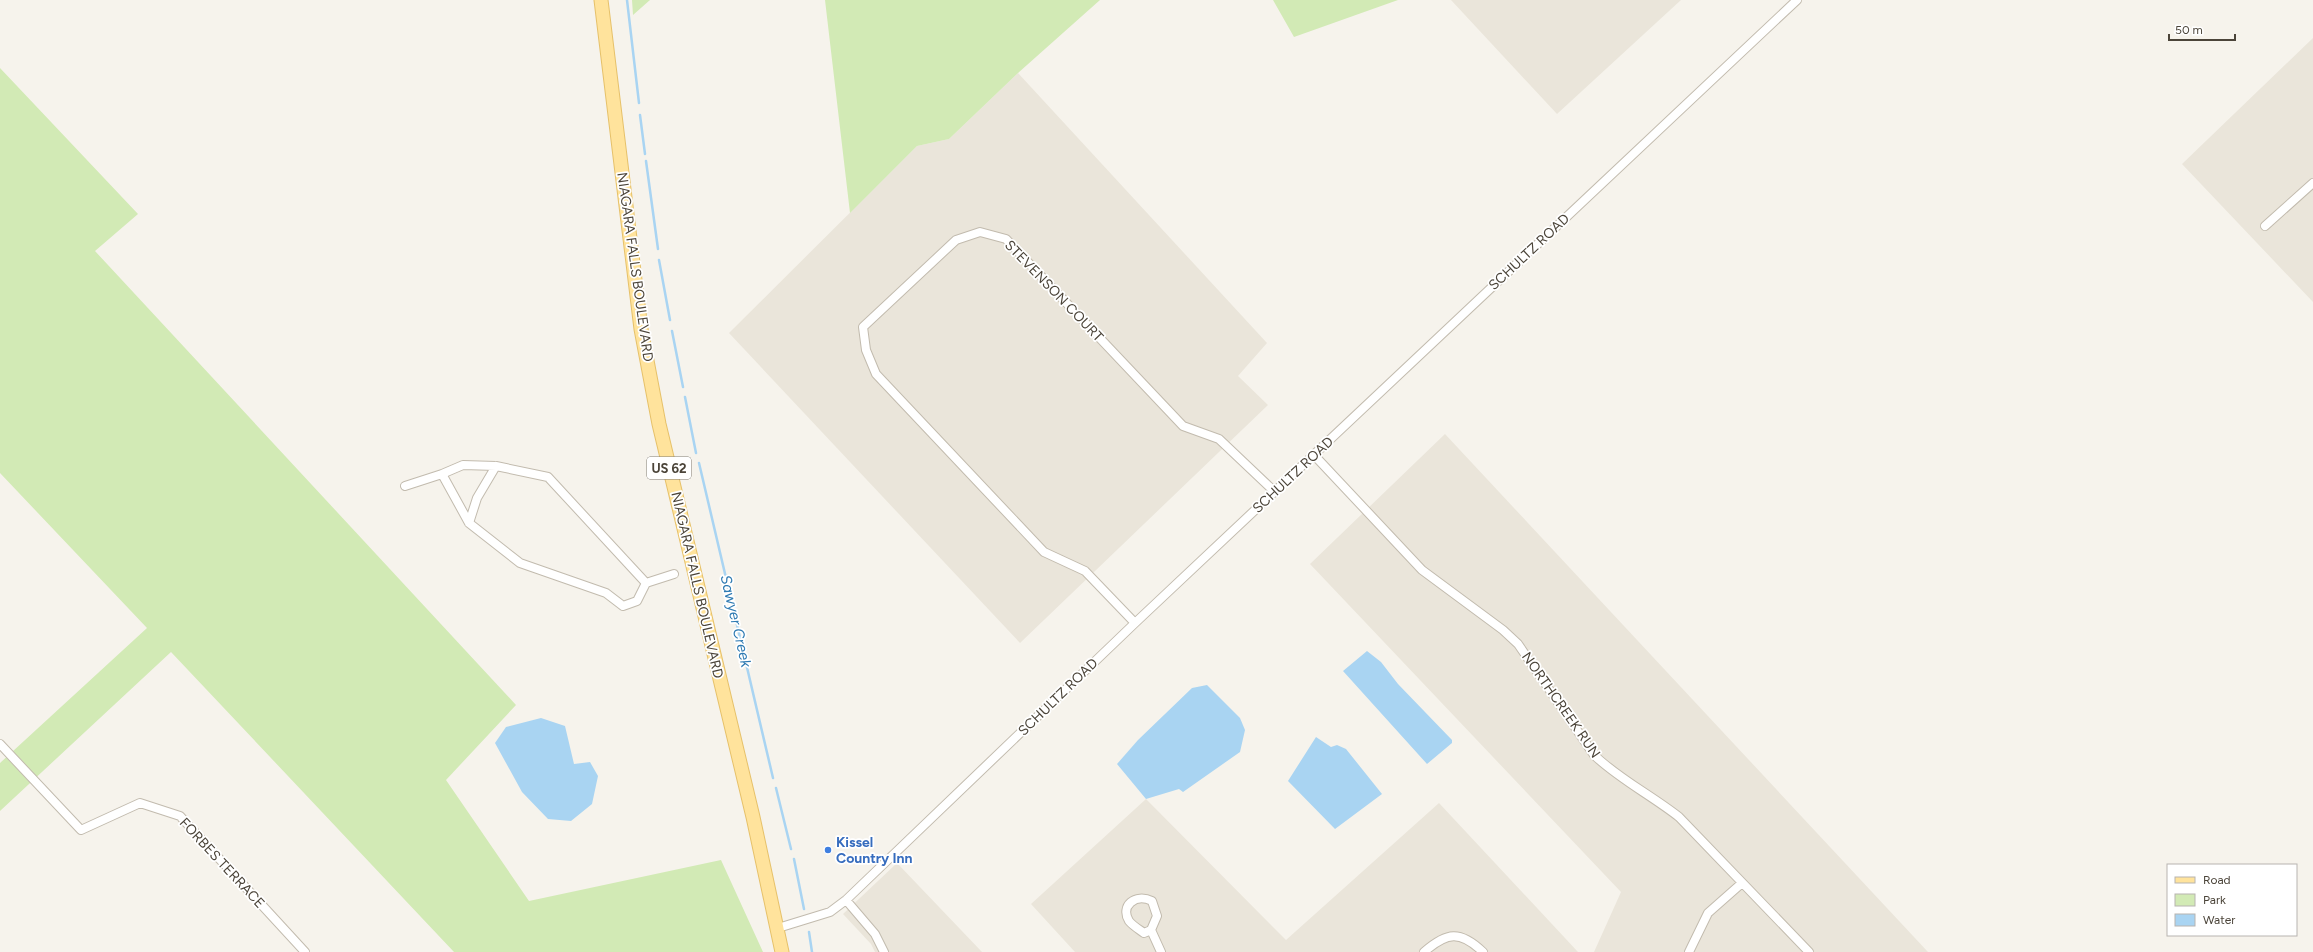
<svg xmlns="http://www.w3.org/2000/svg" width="2313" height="952" font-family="Figtree,sans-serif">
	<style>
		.residential { fill: #eae5da }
		.green { fill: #d2eab5 }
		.water { fill: #a9d4f2 }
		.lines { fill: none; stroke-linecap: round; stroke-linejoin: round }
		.stream { stroke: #a9d4f2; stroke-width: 2.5 }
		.street-casing { stroke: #c2bbae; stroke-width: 10 }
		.primary-casing { stroke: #e6c16a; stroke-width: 15 }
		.street { stroke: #fff; stroke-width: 8 }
		.primary { stroke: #ffe39c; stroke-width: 13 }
		.shop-dot { fill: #3f7fe0; stroke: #fff; stroke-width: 1.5 }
		.labels { text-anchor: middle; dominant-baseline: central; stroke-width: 3.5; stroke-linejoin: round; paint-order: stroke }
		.shield { fill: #fff; stroke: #817c74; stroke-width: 1 }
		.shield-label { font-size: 13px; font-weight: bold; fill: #4b4439 }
		.street-label { font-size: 14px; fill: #4b4439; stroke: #fff }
		.shop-label { font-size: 14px; font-weight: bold; fill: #366cbe; stroke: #fff; text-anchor: start }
		.water-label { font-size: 15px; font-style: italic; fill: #2e7ab2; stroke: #fff }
	</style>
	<rect width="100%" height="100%" fill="#f6f3ec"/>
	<path class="residential" d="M1451 0H1681L1557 114Z
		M2313 38V302L2182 164Z
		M1018 73 1267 343 1238 376 1268 405 1020 643 729 333 917 146 949 139Z
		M1445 434 1928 952H1594L1621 892 1310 564Z
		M1146 799 1286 940 1439 803 1578 952H1075L1031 904Z
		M897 863 982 952H875L871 944 843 914Z"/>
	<path class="green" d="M632 0H650L633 15Z
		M825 0H1100L1018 73 949 139 917 146 850 213Z
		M1273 0H1398L1294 37Z
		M0 68 138 214 95 251 516 705 446 780 529 901 721 860 763 952H454L171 652 0 811V763L147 628 0 473Z"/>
	<path class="water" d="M1367 651 1381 662 1398 684 1452 740V743L1427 764 1343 671Z
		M1207 685 1240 718 1245 730 1240 752 1183 792 1179 789 1146 799 1117 764 1138 740 1192 688Z
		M541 718 565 726 574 764 590 762 598 776 592 804 571 821 548 819 522 792 495 743 506 727Z
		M1316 737 1331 747 1337 745 1346 749 1382 794 1335 829 1288 781Z"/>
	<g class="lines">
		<path class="stream" d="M627 0 639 103
			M640 115 645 154
			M646 161 658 249
			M659 260 670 320
			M672 331 683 387
			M685 397 696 453
			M699 463 773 778
			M776 788 791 849
			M794 859 804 909
			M809 932 812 952"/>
		<g class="street-casing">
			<path id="street" d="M2265 226 2313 183
				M1314 455 1422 570 1503 630 1518 644 1594 755C1619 779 1651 795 1679 817L1809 952
				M442 474 463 465 496 466 548 477 646 583
				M405 486 442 474 469 523 520 563 606 593 623 606 637 601 646 583 674 574
				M469 523 477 498 496 466
				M1135 623 1085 571 1044 552 876 374 866 350 863 327 956 240 980 232 1006 239 1183 426 1219 439 1275 492
				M0 744 81 830 140 803 180 816 305 952
				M846 900 875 934 884 952
				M778 928 830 912 846 900 1135 623 1797 0
				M1151 930 1144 933C1140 930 1133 926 1129 921 1120 906 1135 893 1152 901L1157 916 1151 930 1161 952
				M1424 952C1447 932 1460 930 1483 952
				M1689 952 1708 913 1742 883"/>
		</g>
		<g class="primary-casing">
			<path id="primary" d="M601 0 641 329 659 424 753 817 782 952"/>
		</g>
		<use href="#street" class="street"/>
		<use href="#primary" class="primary"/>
	</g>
	<circle class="shop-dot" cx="828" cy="850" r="4"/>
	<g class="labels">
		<rect class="shield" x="647" y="457" width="44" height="22" rx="3"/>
		<g class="shield-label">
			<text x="669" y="468">US 62</text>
		</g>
		<g class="street-label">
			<text transform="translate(1529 252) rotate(-43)">SCHULTZ ROAD</text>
			<text transform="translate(635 267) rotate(82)">NIAGARA FALLS BOULEVARD</text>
			<text transform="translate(1054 291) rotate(46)">STEVENSON COURT</text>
			<text transform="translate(1293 475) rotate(-43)">SCHULTZ ROAD</text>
			<text transform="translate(697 585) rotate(77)">NIAGARA FALLS BOULEVARD</text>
			<text transform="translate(1058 697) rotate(-44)">SCHULTZ ROAD</text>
			<text transform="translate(1561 705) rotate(55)">NORTHCREEK RUN</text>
			<text transform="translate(222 863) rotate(47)">FORBES TERRACE</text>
		</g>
		<g class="shop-label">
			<text x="836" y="842">Kissel<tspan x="836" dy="16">Country Inn</tspan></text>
		</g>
		<g class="water-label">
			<text transform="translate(736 621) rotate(77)">Sawyer Creek</text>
		</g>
	</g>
	<rect x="2167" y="864" width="130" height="72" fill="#ffffff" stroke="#b7b4b0"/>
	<rect x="2175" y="877" width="20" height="6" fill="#ffe39c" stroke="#b7b4b0"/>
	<text x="2203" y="884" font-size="12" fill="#4b4439">Road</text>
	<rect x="2175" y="894" width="20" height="12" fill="#d2eab5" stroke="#b7b4b0"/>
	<text x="2203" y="904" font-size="12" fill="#4b4439">Park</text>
	<rect x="2175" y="914" width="20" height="12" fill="#a9d4f2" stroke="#b7b4b0"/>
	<text x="2203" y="924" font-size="12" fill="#4b4439">Water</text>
	<path d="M2169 34v6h66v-6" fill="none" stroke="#4b4439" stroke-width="2"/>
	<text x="2175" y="34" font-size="12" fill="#4b4439" stroke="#ffffff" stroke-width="3" paint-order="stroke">50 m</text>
</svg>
